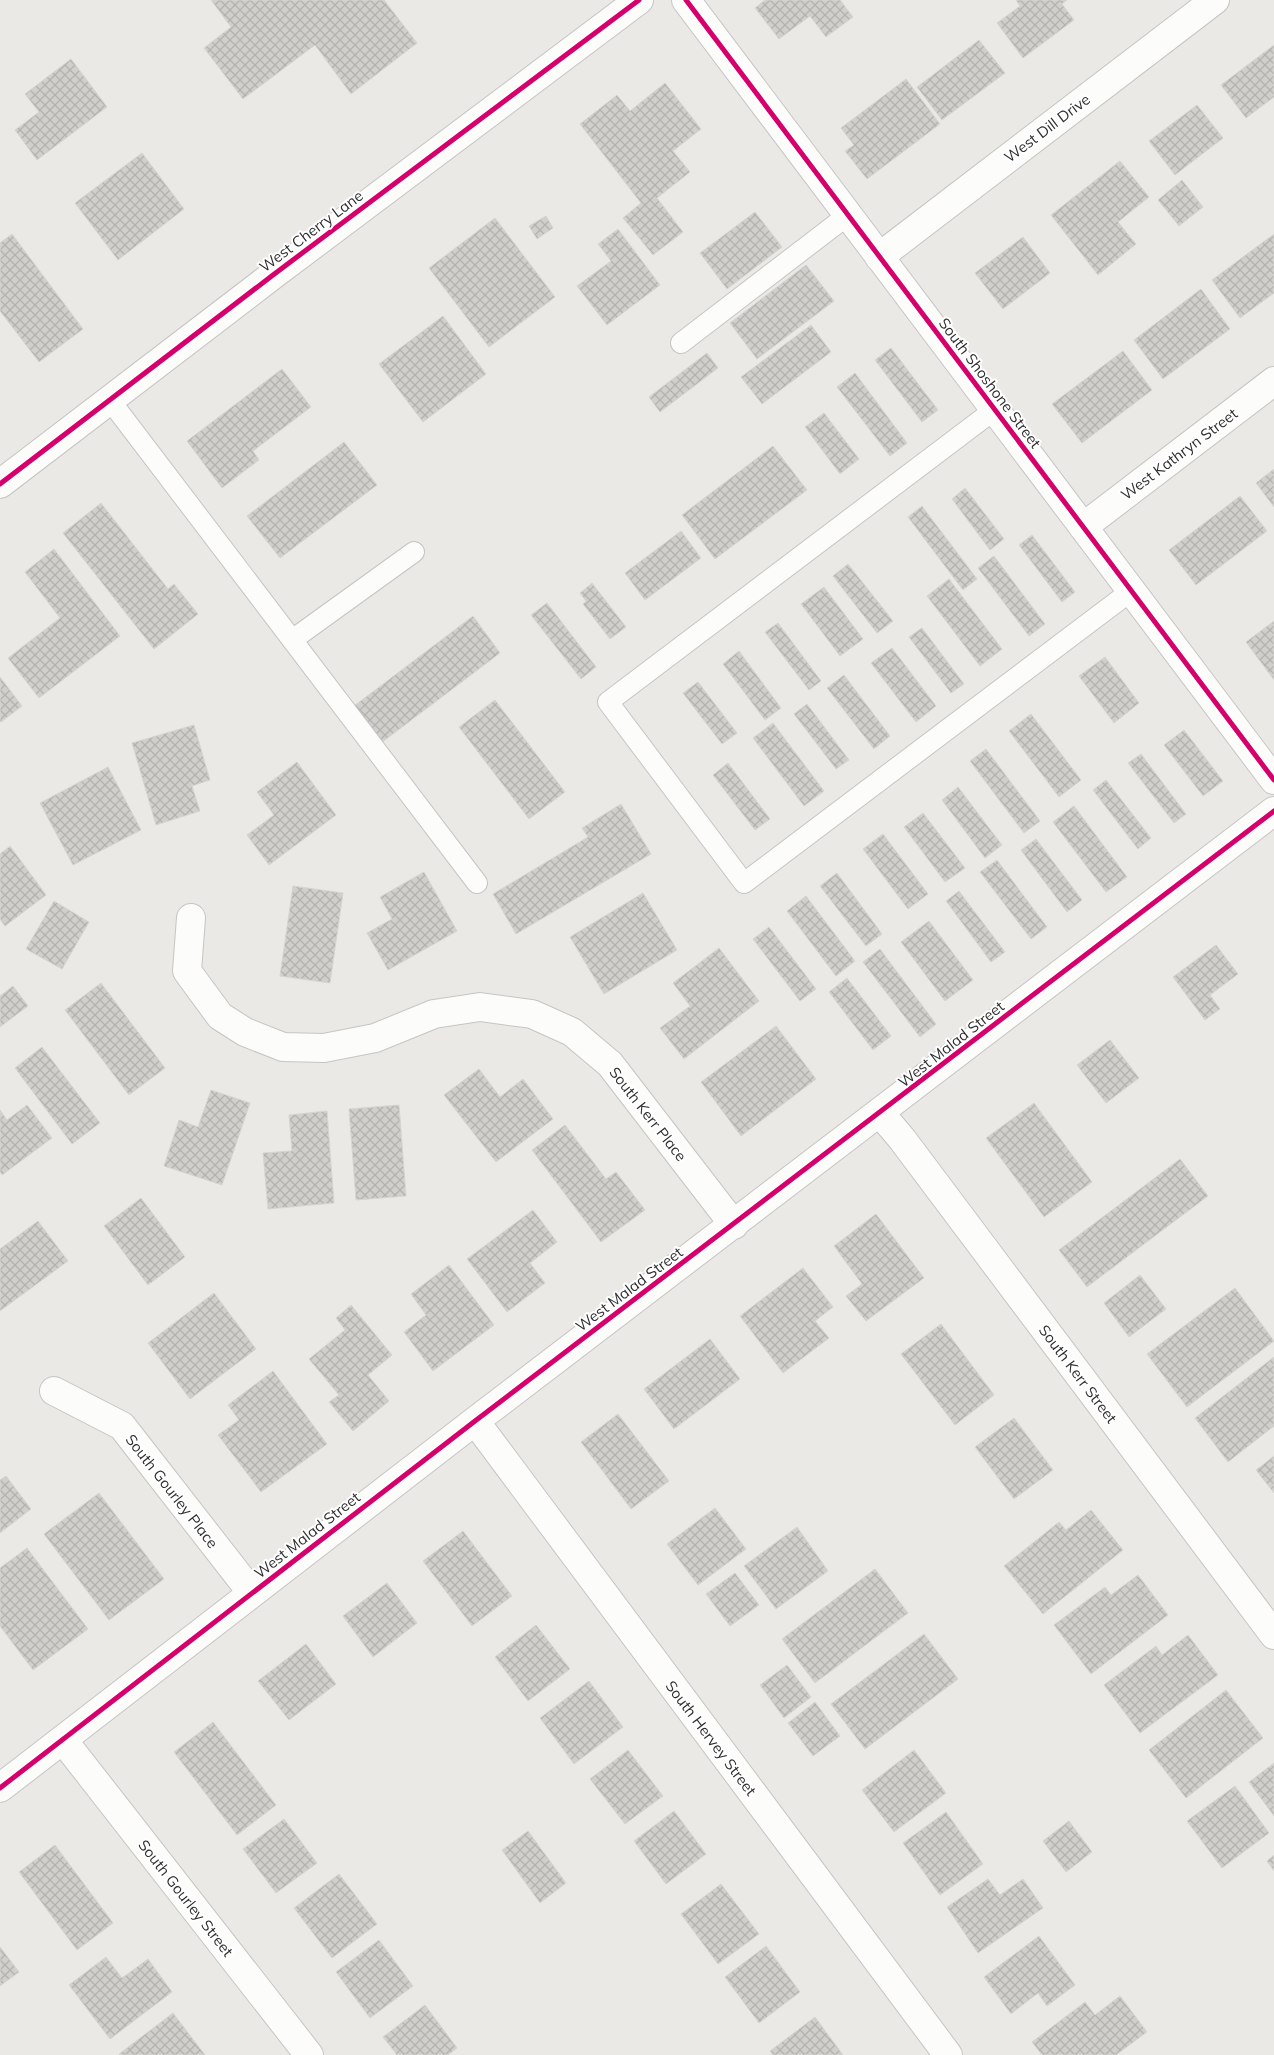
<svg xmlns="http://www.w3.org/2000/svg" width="1274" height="2055" font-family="Mulish,sans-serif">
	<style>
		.building { fill: url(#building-cross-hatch); stroke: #d6d5d1 }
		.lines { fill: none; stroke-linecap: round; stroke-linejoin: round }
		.lane-casing { stroke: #c6c5c4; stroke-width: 22 }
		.street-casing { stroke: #c6c5c4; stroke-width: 30 }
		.secondary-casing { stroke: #c6c5c4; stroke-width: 30 }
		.lane { stroke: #fcfcfb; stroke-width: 20 }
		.street { stroke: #fcfcfb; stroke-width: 28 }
		.secondary { stroke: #fcfcfb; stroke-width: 28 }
		.cycleway-casing { stroke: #fff; stroke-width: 8 }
		.cycleway { stroke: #d6006c; stroke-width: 5 }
		.labels { text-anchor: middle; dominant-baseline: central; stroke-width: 4; stroke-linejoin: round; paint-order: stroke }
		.street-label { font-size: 15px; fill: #2e2e2e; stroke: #fff }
	</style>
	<defs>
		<pattern id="building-cross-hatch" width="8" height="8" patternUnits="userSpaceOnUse" patternTransform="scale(1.25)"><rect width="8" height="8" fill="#d0cfcb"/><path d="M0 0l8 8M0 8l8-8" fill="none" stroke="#b3b2af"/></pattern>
	</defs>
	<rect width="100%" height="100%" fill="#ebe9e5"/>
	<path class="building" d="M211 0H384L417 43 351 94 315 45 243 99 204 48 231 27Z
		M765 0H840L853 17 826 37 810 16 779 39 755 8Z
		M1016 0H1067L1062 4 1074 20 1023 58 997 23 1020 6Z
		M979 40 1005 73 942 120 917 87Z
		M1274 45V97L1246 118 1221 85Z
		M71 59 107 107 37 160 15 130 39 112 25 94Z
		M906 79 940 124 867 179 845 151 854 145 841 128Z
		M665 83 701 129 673 151 690 172 657 198 683 232 653 255 623 218 641 203 580 124 617 95 630 111Z
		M1197 105 1223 138 1175 175 1149 141Z
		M142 153 184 209 118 260 75 203Z
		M1120 161 1149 197 1118 222 1136 244 1098 275 1051 215Z
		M1182 180 1203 207 1179 226 1158 200Z
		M755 212 782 247 727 289 700 253Z
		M546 216 553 228 537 239 529 226Z
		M495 218 555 297 489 347 429 268Z
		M618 229 660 285 607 325 577 286 611 261 598 244Z
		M12 234 83 329 39 362 0 311V243Z
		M1274 234V293L1240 318 1212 280Z
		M1023 237 1050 273 1003 309 975 273Z
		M806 265 834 301 757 359 730 323Z
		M1201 289 1230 329 1163 379 1134 340Z
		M443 316 486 374 423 422 379 364Z
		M811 325 831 352 762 404 741 377Z
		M891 348 938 410 922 422 875 360Z
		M1123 351 1152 390 1082 443 1052 404Z
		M707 353 718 368 660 412 649 397Z
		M282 369 311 407 253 451 259 460 222 488 187 441Z
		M855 373 907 443 890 456 837 387Z
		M824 413 859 459 840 474 805 427Z
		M344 442 377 485 280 558 247 516Z
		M773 446 807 490 715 559 682 515Z
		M1274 469V507L1256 483Z
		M965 488 1004 539 990 550 952 499Z
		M1240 496 1267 531 1196 585 1169 550Z
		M101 503 168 589 174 584 198 614 154 649 63 533Z
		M922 506 977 579 963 590 908 517Z
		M681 531 701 558 645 600 625 573Z
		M1032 535 1075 592 1062 602 1019 545Z
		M54 549 120 636 39 698 8 658 60 618 25 572Z
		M994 556 1045 624 1029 636 978 568Z
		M848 564 893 621 877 633 833 576Z
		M949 579 1002 649 980 666 927 596Z
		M592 583 626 627 610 639 583 604 586 601 580 593Z
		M824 587 863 639 840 656 801 604Z
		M547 603 596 667 581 679 531 615Z
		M473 616 500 653 381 743 354 706Z
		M1274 621V680L1246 642Z
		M778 623 821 681 809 690 765 632Z
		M922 628 964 684 951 693 909 637Z
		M892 648 936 706 916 722 871 663Z
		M739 651 781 708 765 720 723 664Z
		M1105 657 1139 703 1114 723 1079 676Z
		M844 675 890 736 874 749 827 688Z
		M0 677 22 706 1 722 0 721Z
		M698 682 737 733 722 744 683 693Z
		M495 700 565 792 529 819 459 727Z
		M807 704 849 760 836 769 794 714Z
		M1031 714 1081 780 1059 797 1009 731Z
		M773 723 824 791 804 806 753 738Z
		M194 725 210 780 192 786 200 811 156 825 132 743Z
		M1184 730 1223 781 1203 796 1164 745Z
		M986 749 1040 821 1024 833 970 761Z
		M1141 754 1186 814 1174 823 1128 763Z
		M297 762 336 815 269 865 247 835 274 815 257 792Z
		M728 763 770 819 755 830 713 775Z
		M108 767 141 830 73 865 40 803Z
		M1106 780 1151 838 1138 849 1093 790Z
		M958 787 1002 845 985 858 942 800Z
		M621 804 651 854 516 934 493 894 588 837 582 828Z
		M1074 806 1127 877 1106 892 1053 822Z
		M923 813 965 868 945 882 904 827Z
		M883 834 928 894 908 909 863 849Z
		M1036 839 1082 900 1067 912 1021 850Z
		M10 846 46 895 5 926 0 919V854Z
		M997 860 1047 927 1031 939 980 872Z
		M424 872 457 931 388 970 367 933 392 919 380 897Z
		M837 873 882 934 866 946 820 886Z
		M293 886 343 893 330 983 280 976Z
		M959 891 1005 952 991 962 946 901Z
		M643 893 677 950 604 994 570 937Z
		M806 896 855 961 836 976 787 911Z
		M54 901 89 922 62 969 26 949Z
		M929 921 973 980 945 1001 901 942Z
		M769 927 816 989 800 1001 753 939Z
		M1216 945 1238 974 1210 995 1220 1009 1205 1020 1173 977Z
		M719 948 759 1001 684 1059 660 1028 690 1006 673 983Z
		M880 949 936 1024 920 1037 863 962Z
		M847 978 891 1036 873 1050 829 992Z
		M101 983 165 1068 129 1095 65 1010Z
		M13 986 28 1006 0 1027V996Z
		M776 1026 816 1079 741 1136 701 1082Z
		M1110 1040 1139 1078 1106 1103 1077 1065Z
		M42 1047 100 1123 72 1144 15 1068Z
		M479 1069 500 1097 523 1079 553 1119 496 1162 444 1095Z
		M211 1090 250 1103 222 1185 164 1166 179 1120 198 1127Z
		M1034 1103 1092 1182 1044 1217 986 1138Z
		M27 1105 52 1138 2 1175 0 1172V1110L7 1120Z
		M399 1105 406 1196 356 1200 349 1109Z
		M327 1111 334 1203 268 1209 263 1153 292 1151 289 1115Z
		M565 1125 606 1179 616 1172 645 1210 601 1242 532 1150Z
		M1180 1159 1208 1196 1087 1287 1059 1250Z
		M141 1198 185 1257 148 1285 104 1226Z
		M533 1210 557 1242 530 1263 545 1283 507 1312 467 1259Z
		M876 1214 924 1278 866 1321 846 1296 862 1284 834 1246Z
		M38 1221 68 1261 0 1311V1249Z
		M449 1265 494 1325 433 1371 404 1332 426 1315 411 1294Z
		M803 1268 833 1307 815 1321 829 1338 783 1373 740 1316Z
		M1140 1275 1166 1309 1129 1337 1104 1303Z
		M1235 1288 1274 1341 1187 1407 1147 1354Z
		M214 1293 256 1349 190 1399 148 1343Z
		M351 1305 392 1355 368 1375 389 1401 353 1431 329 1402 339 1395 309 1359 345 1330 336 1318Z
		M941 1324 994 1395 955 1425 901 1354Z
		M710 1339 740 1379 674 1429 644 1389Z
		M1274 1357V1426L1228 1462 1195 1418Z
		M273 1371 327 1444 261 1492 218 1435 239 1420 228 1405Z
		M618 1414 669 1481 631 1509 581 1442Z
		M1014 1418 1053 1470 1014 1499 975 1447Z
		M1274 1456V1493L1256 1470Z
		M6 1476 31 1509 0 1533V1480Z
		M99 1493 164 1579 109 1620 44 1534Z
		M715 1508 746 1549 698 1585 667 1544Z
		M1091 1510 1123 1550 1043 1614 1004 1566 1059 1522 1066 1530Z
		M797 1527 828 1571 776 1609 744 1566Z
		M463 1531 512 1596 472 1626 423 1561Z
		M27 1548 88 1629 33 1670 0 1626V1568Z
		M875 1569 908 1613 815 1683 782 1639Z
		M735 1573 759 1605 730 1626 706 1594Z
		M1138 1575 1168 1615 1091 1674 1054 1625 1105 1587 1111 1595Z
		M387 1583 417 1623 373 1657 343 1616Z
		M536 1625 570 1669 528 1701 495 1657Z
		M924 1634 958 1679 865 1749 831 1704Z
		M1188 1635 1218 1675 1140 1733 1104 1685 1156 1646 1162 1655Z
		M306 1644 336 1684 289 1720 258 1681Z
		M787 1665 811 1697 784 1718 760 1685Z
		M589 1681 623 1727 574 1764 540 1718Z
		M1226 1690 1263 1738 1186 1798 1149 1750Z
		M815 1702 840 1736 813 1756 788 1723Z
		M213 1722 276 1805 237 1835 174 1752Z
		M628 1750 663 1796 625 1824 590 1779Z
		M914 1750 946 1793 894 1832 862 1790Z
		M1274 1763V1816L1249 1782Z
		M1235 1786 1269 1833 1222 1868 1187 1821Z
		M674 1811 706 1854 666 1884 634 1841Z
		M946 1812 983 1864 940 1895 903 1843Z
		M284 1819 317 1863 276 1893 243 1849Z
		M1069 1821 1092 1852 1066 1872 1043 1841Z
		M528 1831 566 1883 540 1903 502 1850Z
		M55 1845 113 1923 77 1950 19 1872Z
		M1274 1855V1871L1267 1861Z
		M339 1874 377 1924 332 1958 294 1908Z
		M988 1879 1000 1895 1023 1879 1043 1908 978 1953 947 1907Z
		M721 1884 759 1934 718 1964 681 1914Z
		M1039 1936 1075 1985 1047 2006 1038 1993 1011 2014 984 1977Z
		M379 1940 413 1986 370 2018 336 1972Z
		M766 1946 800 1992 759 2023 725 1977Z
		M0 1947 19 1972 0 1986Z
		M106 1957 122 1978 148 1959 172 1992 110 2039 69 1985Z
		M1120 1996 1147 2032 1116 2055H1042L1032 2042 1085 2002 1095 2015Z
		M425 2005 457 2048 448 2055H397L383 2037Z
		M173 2013 205 2055H120L119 2054Z
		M815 2017 843 2055H773L770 2051Z"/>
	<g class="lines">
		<g class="lane-casing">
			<path id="lane" d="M681 343 848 215
				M109 399 477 883
				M994 410 608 702 744 883 1131 591
				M292 640 414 552"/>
		</g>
		<g class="street-casing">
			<path id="street" d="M686 0 1274 780
				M879 257 1215 0
				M1083 527 1274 381
				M191 918 187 971 220 1016 245 1032 283 1047 324 1048 375 1038 434 1014 480 1007 532 1014 572 1032 610 1064 734 1225
				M880 1113 902 1139 1274 1635
				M54 1391 122 1426 252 1593
				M475 1421 948 2055
				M63 1740 309 2055
				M0 1788 475 1421 1274 811"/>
		</g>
		<g class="secondary-casing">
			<path id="secondary" d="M0 484 273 275 639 0"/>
		</g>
		<use href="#lane" class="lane"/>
		<use href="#street" class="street"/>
		<use href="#secondary" class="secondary"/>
		<g class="cycleway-casing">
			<path id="cycleway" d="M686 0 1274 780
				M0 484 273 275 639 0
				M0 1788 475 1421 1274 811"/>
		</g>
		<use href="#cycleway" class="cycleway"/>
	</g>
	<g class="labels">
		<g class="street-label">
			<text transform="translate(1047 128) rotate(-37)">West Dill Drive</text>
			<text transform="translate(311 231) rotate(-37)">West Cherry Lane</text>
			<text transform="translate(990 383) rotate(53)">South Shoshone Street</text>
			<text transform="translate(1179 454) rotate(-37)">West Kathryn Street</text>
			<text transform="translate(951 1044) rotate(-38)">West Malad Street</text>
			<text transform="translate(648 1114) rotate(52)">South Kerr Place</text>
			<text transform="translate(629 1289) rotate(-37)">West Malad Street</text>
			<text transform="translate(1078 1374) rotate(53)">South Kerr Street</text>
			<text transform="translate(172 1491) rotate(52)">South Gourley Place</text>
			<text transform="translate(307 1535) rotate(-38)">West Malad Street</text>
			<text transform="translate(711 1738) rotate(53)">South Hervey Street</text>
			<text transform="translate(186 1898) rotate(52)">South Gourley Street</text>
		</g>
	</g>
</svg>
